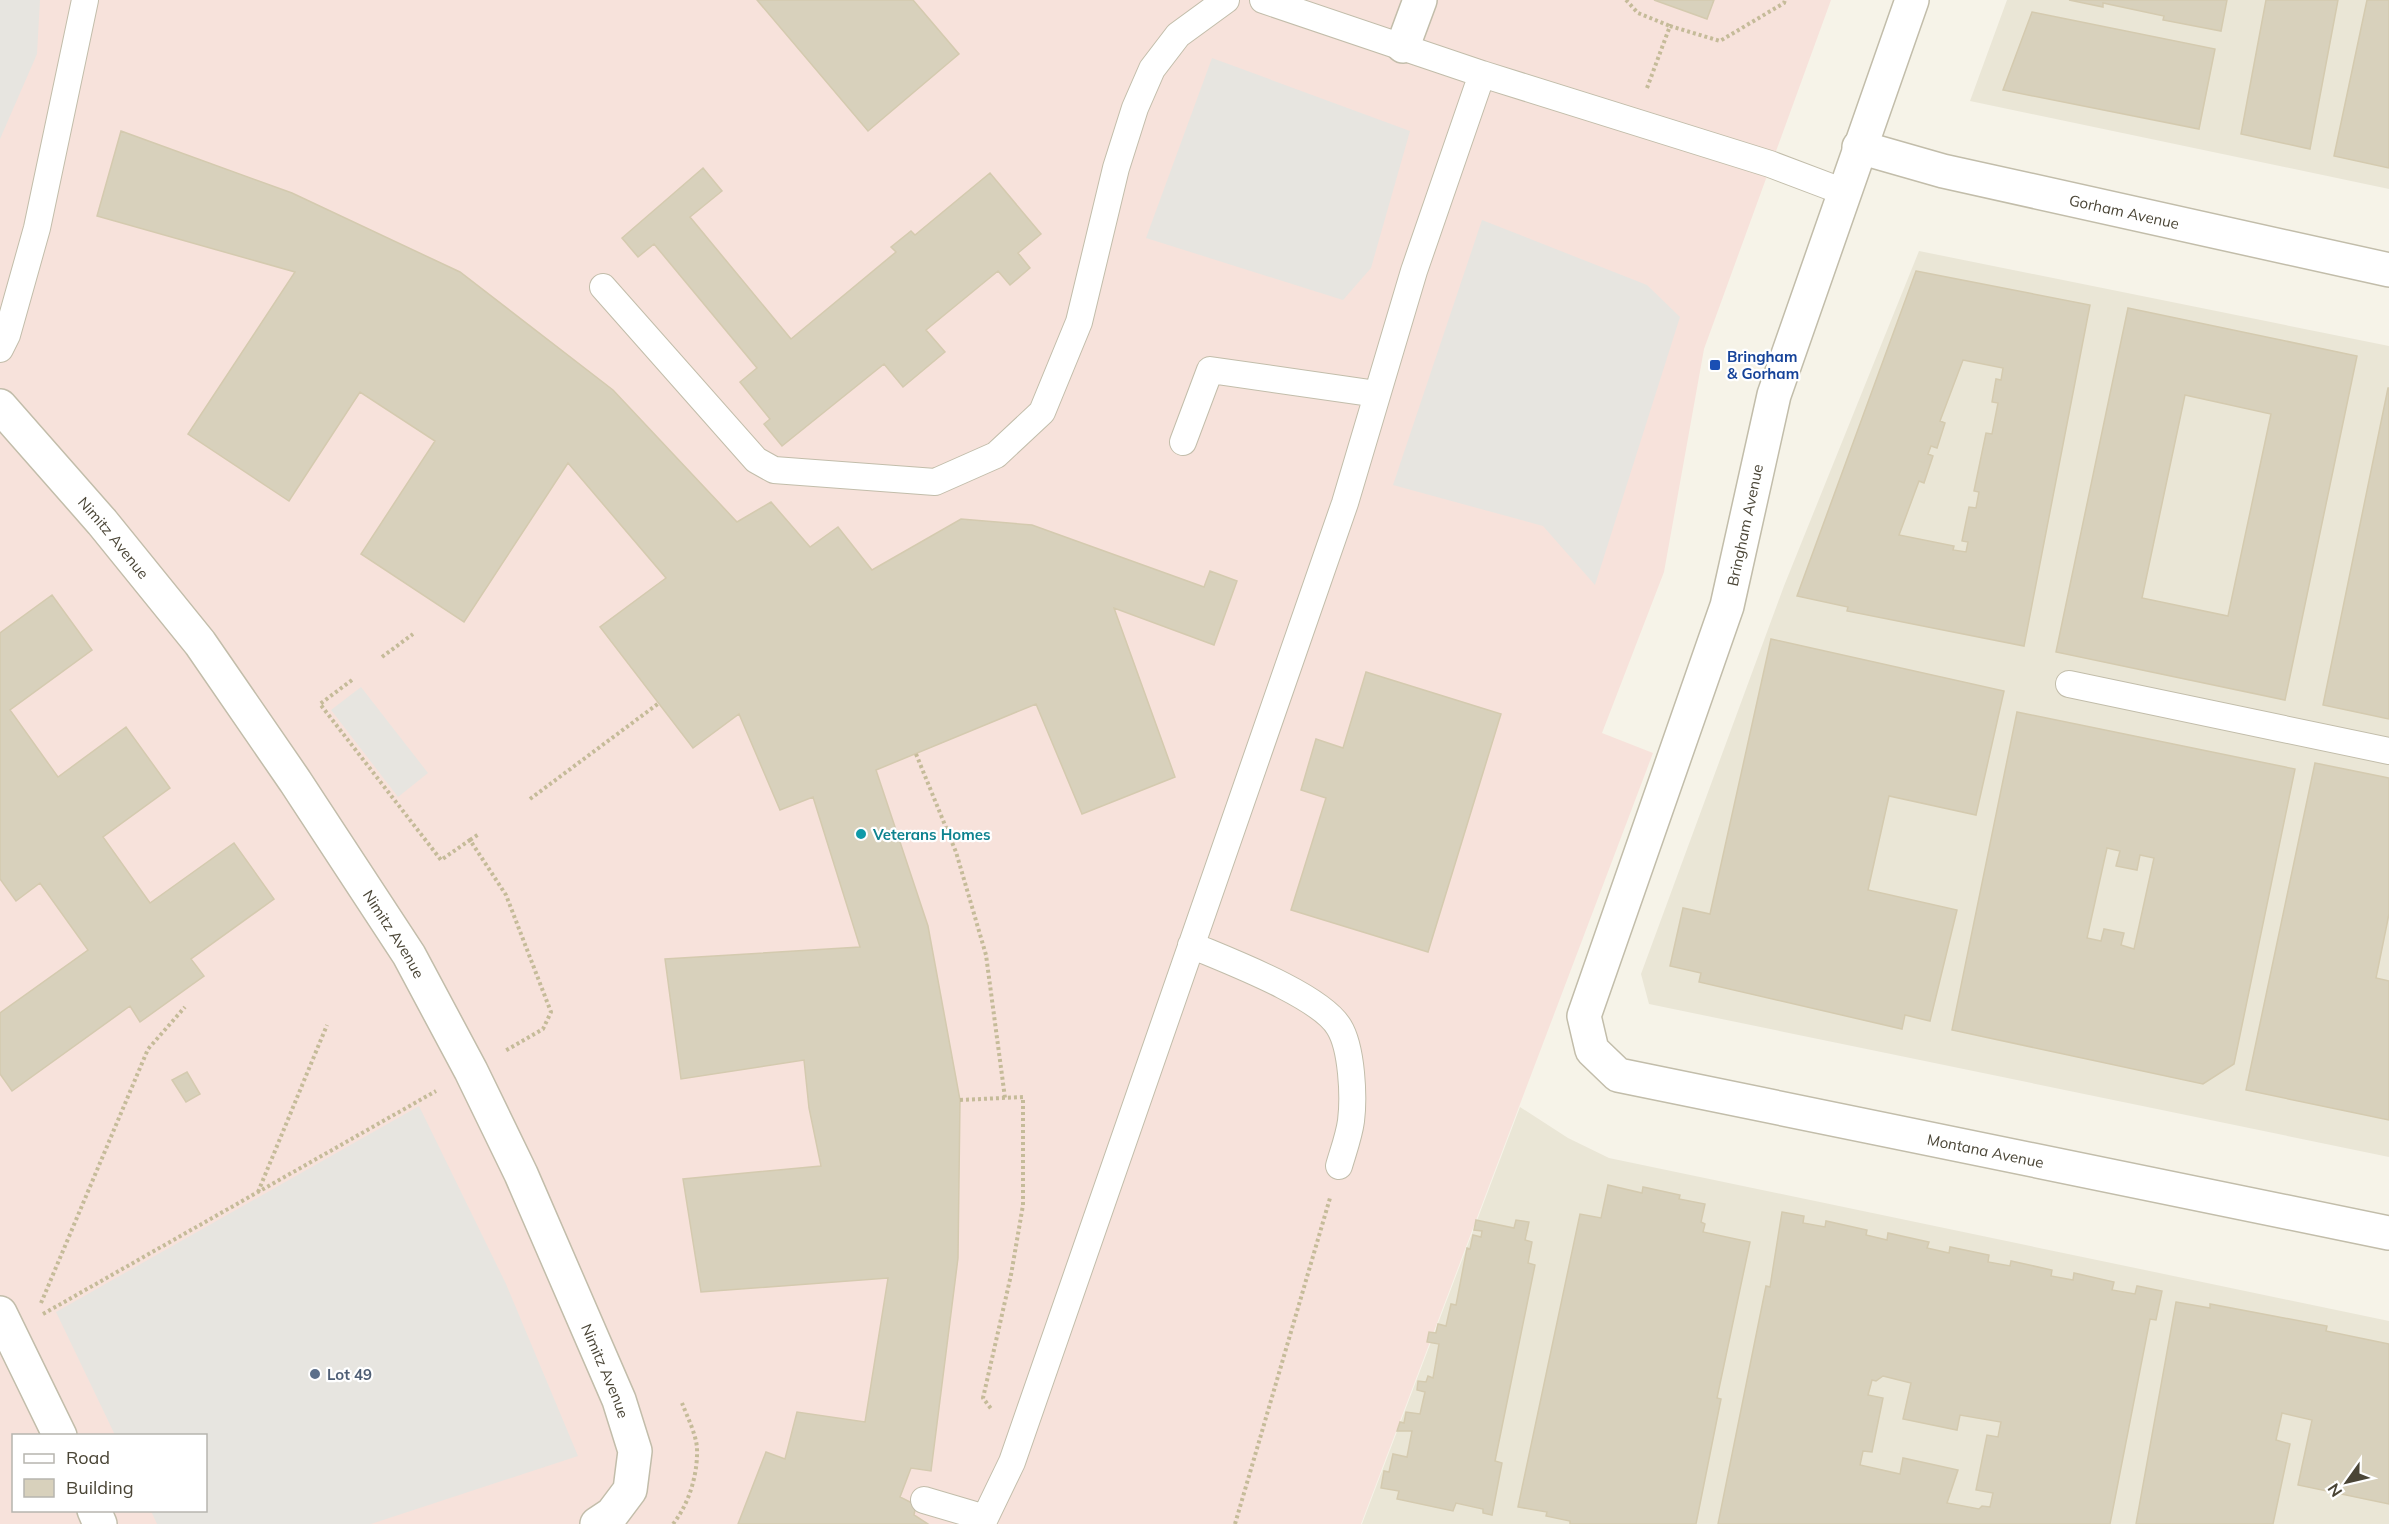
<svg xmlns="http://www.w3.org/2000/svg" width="2389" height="1524" font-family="Mulish,sans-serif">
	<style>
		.residential { fill: #eae6d6 }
		.medical { fill: #f7e2db; fill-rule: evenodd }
		.parking { fill: #e7e5e0 }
		.building { fill: #d8d1bc; stroke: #d4caaf; stroke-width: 1.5; fill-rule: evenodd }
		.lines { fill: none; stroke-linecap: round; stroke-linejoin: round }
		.lane-casing { stroke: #c2bdaa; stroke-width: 28 }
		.street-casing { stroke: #c2bdaa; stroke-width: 36 }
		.path { stroke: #c5bb99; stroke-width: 4; stroke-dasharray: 3 3; stroke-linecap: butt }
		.lane { stroke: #fff; stroke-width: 26 }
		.street { stroke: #fff; stroke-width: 33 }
		.transit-dot { fill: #1a4fb4; stroke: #fff; stroke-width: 2 }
		.culture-dot { fill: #0f9aa8; stroke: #fff; stroke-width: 2 }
		.service-dot { fill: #5c6f8a; stroke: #fff; stroke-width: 2 }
		.labels { text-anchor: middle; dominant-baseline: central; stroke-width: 4.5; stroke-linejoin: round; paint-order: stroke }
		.street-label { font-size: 15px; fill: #4a4536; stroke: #fff }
		.transit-label { font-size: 15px; font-weight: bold; fill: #164399; stroke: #fff; text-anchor: start }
		.culture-label { font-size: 15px; font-weight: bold; fill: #0d838f; stroke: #fff; text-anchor: start }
		.service-label { font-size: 15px; font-weight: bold; fill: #4e5e75; stroke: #fff; text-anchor: start }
	</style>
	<rect width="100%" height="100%" fill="#f6f3e8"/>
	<path class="residential" d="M2007 0H2389V189L1970 101Z
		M1919 251 2389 346V1157L1649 1004 1641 974 1784 586Z
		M1520 1107 1568 1138 1609 1158 2389 1321V1524H1362Z"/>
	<path class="medical" d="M0 0H1831L1704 349 1664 572 1602 733 1653 753 1361 1524H0ZM14 1436H206V1510H14Z"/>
	<path class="parking" d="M0 0H40L37 54 0 139Z
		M1212 58 1410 131 1371 268 1343 300 1146 238Z
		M1482 220 1647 285 1680 317 1595 585 1543 526 1393 485Z
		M361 687 428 773 398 797 331 710Z
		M419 1106 506 1284 578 1456 371 1524H157L151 1511 206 1510V1436L115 1435 56 1312Z"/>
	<path class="building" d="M757 0H913L959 54 868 131Z
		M1654 0H1714L1707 19Z
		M2069 0H2227L2221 31 2163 20 2164 16 2103 3V7Z
		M2266 0H2338L2310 149 2241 134Z
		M2367 0H2389V168L2334 156Z
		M2032 12 2215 49 2199 129 2003 90Z
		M121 131 292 193 460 272 613 390 737 522 771 502 810 547 838 527 872 570 961 519 1032 525 1204 587 1210 571 1237 581 1214 645 1114 608 1175 777 1082 814 1036 704 876 770 928 926 960 1100 958 1258 931 1471 911 1468 900 1497 916 1505 914 1515 928 1524H738L766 1452 785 1459 797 1412 865 1422 888 1278 701 1292 683 1179 821 1166 809 1108 804 1060 681 1079 665 959 860 947 813 797 780 810 739 714 693 748 600 627 666 578 568 463 464 622 361 554 435 441 360 392 289 501 188 434 295 272 97 216Z
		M703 168 722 191 690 217 791 339 896 252 891 247 911 231 915 235 990 173 1041 234 1018 253 1030 268 1010 285 998 271 926 330 945 352 903 387 884 364 782 446 764 424 770 419 740 382 757 368 654 244 638 257 622 238Z
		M1916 271 2090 305 2024 646 1847 611 1848 607 1797 596ZM1963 360 2003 368 2001 380 1996 379 1992 402 1998 403 1992 434 1986 433 1974 491 1979 492 1976 508 1969 507 1962 541 1968 542 1966 552 1953 550 1954 546 1899 535 1919 481 1924 483 1933 456 1928 454 1931 446 1937 448 1945 423 1940 421Z
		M2128 308 2357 356 2285 700 2056 652ZM2185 395 2271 414 2228 616 2142 598Z
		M2388 388H2389V719L2323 705Z
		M52 595 92 650 10 710 58 777 126 727 170 788 103 837 150 903 234 843 274 899 191 959 204 976 140 1022 130 1006 12 1091 0 1074V1013L88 950 40 883 16 901 0 879V633Z
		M1771 639 2004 691 1976 815 1889 796 1868 890 1957 910 1930 1021 1905 1015 1902 1029 1699 982 1701 973 1670 966 1683 908 1710 914Z
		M1366 672 1501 714 1428 952 1291 910 1326 798 1301 790 1316 739 1343 748Z
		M2017 712 2295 769 2234 1064 2203 1084 1952 1030ZM2107 848 2120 851 2116 866 2137 870 2140 855 2154 858 2134 949 2121 945 2124 933 2104 929 2101 941 2087 938Z
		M2315 763 2389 778V914L2376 978 2389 981V1120L2246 1090Z
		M187 1072 200 1094 186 1102 172 1080Z
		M1608 1185 1642 1193 1643 1187 1680 1195 1679 1199 1705 1204 1701 1222 1705 1224 1703 1232 1750 1242 1717 1398 1721 1399 1696 1524H1570V1521L1546 1516 1547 1512 1518 1507 1580 1214 1601 1218Z
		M1782 1212 1804 1216 1803 1223 1825 1227 1826 1221 1867 1230 1866 1235 1887 1240 1888 1233 1929 1242 1927 1248 1949 1253 1950 1247 1989 1255 1988 1262 2010 1266 2011 1261 2052 1270 2051 1276 2073 1280 2074 1273 2114 1282 2112 1290 2135 1294 2137 1286 2162 1291 2156 1320 2150 1319 2110 1524H1718L1766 1286 1770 1287ZM1883 1376 1911 1383 1903 1419 1957 1430 1960 1415 2001 1422 1998 1437 1987 1435 1976 1490 1993 1493 1990 1507 1982 1506 1979 1509 1947 1503 1958 1470 1903 1458 1900 1474 1860 1465 1863 1451 1872 1452 1883 1398 1868 1395 1872 1380 1876 1381Z
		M1476 1220 1514 1228 1516 1220 1529 1222 1525 1240 1532 1242 1528 1263 1535 1265 1495 1461 1502 1463 1492 1515 1483 1513V1509L1456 1503 1453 1511 1397 1499 1399 1491 1381 1488 1384 1471 1389 1472 1393 1454 1407 1457 1412 1431H1397L1400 1422 1404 1423 1406 1412 1420 1414 1425 1392 1417 1390 1418 1381 1426 1382 1428 1376 1433 1378 1439 1344 1427 1342 1429 1332 1436 1333 1438 1324 1446 1326 1451 1304 1456 1305 1467 1248 1470 1249 1473 1235 1481 1237 1482 1231 1474 1230Z
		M2176 1302 2210 1308V1304L2327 1326 2326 1331 2389 1344V1504L2298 1485 2312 1420 2282 1413 2276 1440 2290 1444 2273 1524H2136Z"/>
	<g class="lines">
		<g class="lane-casing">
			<path id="lane" d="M1263 0 1482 74 1770 164 1844 192
				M603 287 756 460 774 470 935 482 996 455 1042 412 1079 322 1116 168 1135 108 1152 69 1178 35 1226 0
				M0 349 7 335 37 228 85 0
				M1183 442 1210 370 1377 394
				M2069 684 2389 751
				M1191 945C1226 960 1320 995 1339 1027 1352 1048 1354 1097 1351 1121 1349 1136 1343 1152 1339 1166
				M924 1500 985 1518 1012 1462 1345 503 1414 271 1482 74"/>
		</g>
		<g class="street-casing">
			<g id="street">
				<path id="s1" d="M1912 0 1774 395 1727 606 1584 1016 1592 1050 1618 1075 2389 1233"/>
				<path d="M1403 46 1420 0"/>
				<path id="s2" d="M1859 147 1943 171 2389 270"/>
				<path id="s3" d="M0 406 102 522 200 643 295 781 409 955 471 1071 521 1174 619 1400 635 1451 630 1490 612 1514 597 1524"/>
				<path d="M0 1313 60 1436"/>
				<path d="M94 1510 100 1524"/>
			</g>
		</g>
		<path class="path" d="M1626 0 1638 13 1670 26
			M1647 88 1670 26 1720 41 1784 3 1785 0
			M382 657 413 634
			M352 680 320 704 441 860 470 840 506 895 551 1012 543 1029 505 1051
			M916 754 956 852 986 955 1005 1098
			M530 799 659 703
			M470 840 479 834
			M960 1100 1023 1097V1205L1011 1275 983 1398 992 1410
			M258 1192 327 1025
			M41 1303 148 1049 185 1007
			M43 1314 436 1091
			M673 1524C689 1504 698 1474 697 1448 696 1434 687 1416 682 1403
			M1235 1524 1330 1198"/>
		<use href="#lane" class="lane"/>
		<use href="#street" class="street"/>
	</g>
	<rect class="transit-dot" x="1709" y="359" width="12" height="12" rx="3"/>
	<circle class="culture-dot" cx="861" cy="834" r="6"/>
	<circle class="service-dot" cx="315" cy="1374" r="6"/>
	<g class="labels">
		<g class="street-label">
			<text stroke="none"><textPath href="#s2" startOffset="273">Gorham Avenue</textPath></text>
			<text transform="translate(1745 525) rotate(-78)">Bringham Avenue</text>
			<text stroke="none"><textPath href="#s3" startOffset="174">Nimitz Avenue</textPath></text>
			<text stroke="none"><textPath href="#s3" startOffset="660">Nimitz Avenue</textPath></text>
			<text stroke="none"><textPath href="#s1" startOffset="1515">Montana Avenue</textPath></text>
			<text stroke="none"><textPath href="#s3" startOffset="1146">Nimitz Avenue</textPath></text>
		</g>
		<g class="transit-label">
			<text x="1727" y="356">Bringham<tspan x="1727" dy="17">&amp; Gorham</tspan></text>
		</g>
		<g class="culture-label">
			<text x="873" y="834">Veterans Homes</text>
		</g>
		<g class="service-label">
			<text x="327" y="1374">Lot 49</text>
		</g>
	</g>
	<rect x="12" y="1434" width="195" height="78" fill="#ffffff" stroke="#b7b5af" stroke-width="1.5"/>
	<rect x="24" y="1454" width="30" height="9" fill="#ffffff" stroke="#b7b5af" stroke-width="1.5"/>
	<text x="66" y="1464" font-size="18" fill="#4a4536">Road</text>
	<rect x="24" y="1479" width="30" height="18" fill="#d8d1bc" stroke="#b7b5af" stroke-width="1.5"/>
	<text x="66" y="1494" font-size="18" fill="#4a4536">Building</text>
	<g transform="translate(2347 1482) rotate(236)" stroke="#ffffff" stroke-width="4.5" paint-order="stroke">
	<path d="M0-4.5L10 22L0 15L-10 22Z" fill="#4a4536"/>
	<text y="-9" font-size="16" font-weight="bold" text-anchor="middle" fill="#4a4536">N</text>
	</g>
</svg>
